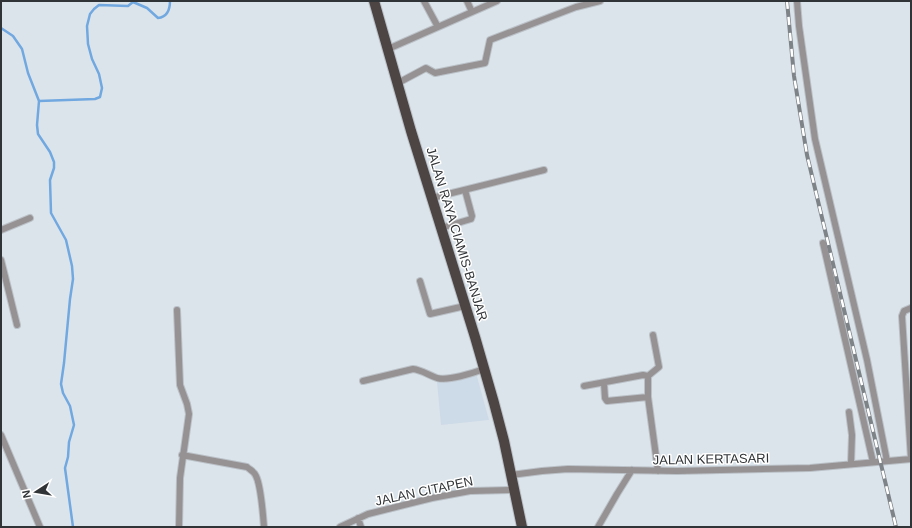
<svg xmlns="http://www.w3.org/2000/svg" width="912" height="528" font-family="Arial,sans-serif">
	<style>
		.built { fill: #cddae7 }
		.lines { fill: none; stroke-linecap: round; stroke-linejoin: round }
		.stream { stroke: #71a8e0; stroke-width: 2.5 }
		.minor-casing { stroke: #bac1c7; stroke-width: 8 }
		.trunk-casing { stroke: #bac1c7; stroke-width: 12 }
		.minor { stroke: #969192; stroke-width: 6 }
		.trunk { stroke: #4d4444; stroke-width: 10 }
		.rail-casing { stroke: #7e8388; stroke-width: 4 }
		.rail { stroke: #fff; stroke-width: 2.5; stroke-dasharray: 8; stroke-linecap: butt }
		.labels { text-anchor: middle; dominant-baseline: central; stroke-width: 3; stroke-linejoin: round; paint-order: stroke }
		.street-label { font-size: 13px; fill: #313437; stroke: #fff }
	</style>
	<rect width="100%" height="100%" fill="#dce4eb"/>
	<path class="built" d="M476 373 489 420 441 425 437 382Z"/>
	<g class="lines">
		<path class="stream" d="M1 28 13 36 22 49 28 73 39 101 37 125 38 134 50 152 54 162V168L50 180 51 213 66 240 72 266 73 279 70 299 64 363 61 384 63 393 70 406 74 425 69 442 68 457 65 468 73 527
			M39 101 95 99 100 97 102 88 99 74 92 59 88 44 87 26 90 14 94 9 99 5 128 6 133 2 147 8 158 18C167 17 170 10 170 1"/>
		<g class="minor-casing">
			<path id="minor" d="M424 1 438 27
				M467 1 472 12
				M797 1 799 26 815 139 867 360 887 461
				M388 49 497 1
				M398 83 426 68 435 73 485 63 490 40 576 7 600 1
				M432 198 544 170
				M441 228 471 219 472 216 465 190
				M1 230 30 218
				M823 243 873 462
				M1 260 17 325
				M420 281 430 314 465 306
				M177 310 180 385 187 404 189 414 180 478 179 527
				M648 376 659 367 653 335
				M363 381 413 369C422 370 428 375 437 378 448 381 473 373 484 369
				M604 383 605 398 607 401 648 397
				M584 386 643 375 648 376V397L658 471
				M849 412 852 435 851 464
				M1 435 40 527
				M182 455 247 467C250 470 254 471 256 476 261 486 263 514 264 527
				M911 459 902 316 904 311 911 308
				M511 475 542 471 568 469 677 471 810 468 911 459
				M358 518 361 527
				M340 527 368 514 432 498 470 491 514 490
				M598 527 617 494 632 470"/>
		</g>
		<g class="trunk-casing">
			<path id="trunk" d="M374 1 411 131 475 337 494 403 504 441 522 527"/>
		</g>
		<use href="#minor" class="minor"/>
		<use href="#trunk" class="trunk"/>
		<g class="rail-casing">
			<path id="rail" d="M787 1 794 76 807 155 896 527"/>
		</g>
		<use href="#rail" class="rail"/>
	</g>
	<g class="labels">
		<g class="street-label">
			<text transform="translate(457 234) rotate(73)">JALAN RAYA CIAMIS-BANJAR</text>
			<text transform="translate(711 459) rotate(-1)">JALAN KERTASARI</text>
			<text transform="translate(424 491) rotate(-12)">JALAN CITAPEN</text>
		</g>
	</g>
	<rect width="912" height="528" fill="none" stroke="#313437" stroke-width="4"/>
	<g transform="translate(36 492) rotate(258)" stroke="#ffffff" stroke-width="3" paint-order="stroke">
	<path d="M0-3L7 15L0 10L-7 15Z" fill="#313437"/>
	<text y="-6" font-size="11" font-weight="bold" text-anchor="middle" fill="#313437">N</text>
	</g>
</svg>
